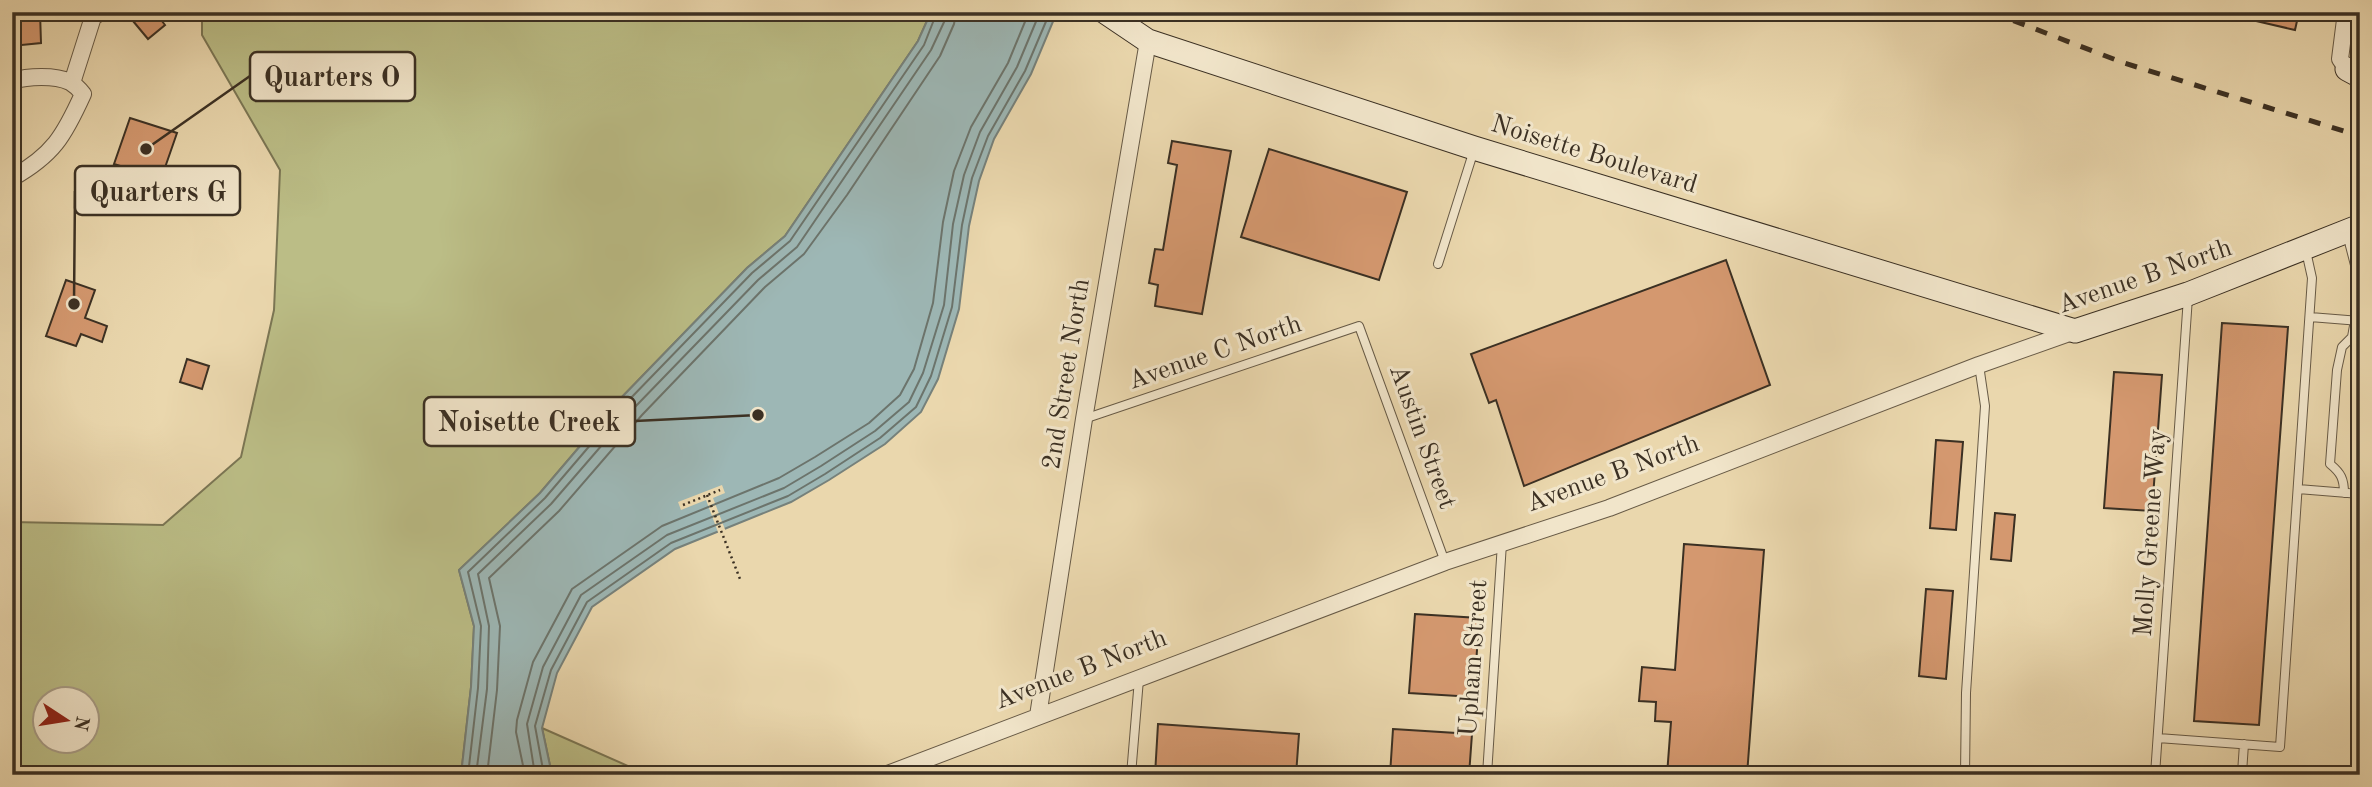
<svg xmlns="http://www.w3.org/2000/svg" width="2372" height="787" font-family="'Old Standard TT',serif">
	<style>
		.green { fill: #bbbd86; stroke: #7b7654; stroke-width: 2; fill-rule: evenodd }
		.water { fill: #9db7b5; stroke: #76817b; stroke-width: 2 }
		.pier { fill: #ead7ad }
		.lines { fill: none; stroke-linecap: round; stroke-linejoin: round }
		.shore { stroke: #6c746c; stroke-width: 2 }
		.building { fill: #d4986f; stroke: #3b3023; stroke-width: 2 }
		.lane-casing { stroke: #675a46; stroke-width: 10 }
		.street-casing { stroke: #675a46; stroke-width: 18 }
		.secondary-casing { stroke: #3b3023; stroke-width: 25 }
		.path { stroke: #3b3023; stroke-width: 2.5; stroke-dasharray: 2 3.5; stroke-linecap: butt }
		.lane { stroke: #f1e5ca; stroke-width: 8 }
		.street { stroke: #f1e5ca; stroke-width: 16 }
		.secondary { stroke: #f1e5ca; stroke-width: 23 }
		.rail { stroke: #3b3023; stroke-width: 5; stroke-dasharray: 12 12; stroke-linecap: butt }
		.labels { text-anchor: middle; dominant-baseline: central; stroke-width: 6; stroke-linejoin: round; paint-order: stroke }
		.street-label { font-size: 26px; fill: #3b3023; stroke: #f1e5ca }
		.leader { fill: none; stroke: #3b3023; stroke-width: 2.5 }
		.callout-dot { fill: #3b3023; stroke: #f1e5ca; stroke-width: 2.5 }
		.callout { fill: #f1e5ca; stroke: #3b3023; stroke-width: 2.5 }
		.callout-label { font-size: 28px; text-anchor: middle; font-weight: bold; fill: #3b3023 }
	</style>
	<rect width="100%" height="100%" fill="#ead7ad"/>
	<filter id="stains"><feTurbulence type="fractalNoise" baseFrequency=".00286" numOctaves="4"/><feColorMatrix values="0 0 0 0 .2 0 0 0 0 .09 0 0 0 0 .02 0 0 0 .5 -.17"/></filter>
	<radialGradient id="worn" r=".72"><stop offset=".6" stop-color="#630" stop-opacity="0"/><stop offset="1" stop-color="#630" stop-opacity=".3"/></radialGradient>
	<path class="green" d="M202 12H931L918 41 785 236 747 268 622 397 540 493 459 570 474 626 471 687 461 775H12V522L163 525 241 457 274 310 280 170 202 35ZM46 700H88V742H46Z
		M542 728 628 766 619 775H552Z"/>
	<path class="water" d="M931 12H1057L1031 74 994 139 979 181 969 226 959 309 938 379 921 412 885 444 829 480 791 502 675 549 592 607 557 673 542 728 552 775H461L471 687 474 626 459 570 540 493 622 397 747 268 785 236 918 41Z"/>
	<path class="pier" d="M722 485 725 493 713 498 726 532 719 535 706 500 681 510 678 502Z"/>
	<g class="lines">
		<path class="shore" d="M468 775 478 688 481 626 468 572 545 498 627 402 752 273 790 241 924 45 937 12
			M476 775 487 689 489 626 478 574 551 504 634 408 758 280 797 247 931 50 945 20 946 12
			M487 775 497 690 500 626 489 578 559 511 642 415 765 287 804 254 847 195 940 56 954 24 956 12
			M525 775 516 732 517 720 533 662 572 589 662 526 779 478 815 457 869 423 900 395 914 369 933 303 943 222 954 171 971 127 1008 63 1029 12
			M535 775 527 724 543 667 581 595 667 535 784 488 821 466 875 431 909 402 923 373 944 305 953 224 964 175 980 132 1017 67 1040 12
			M544 775 535 726 551 670 587 602 671 543 788 496 825 474 880 438 916 407 931 376 952 307 962 225 972 178 988 136 1025 71 1050 12"/>
	</g>
	<path class="building" d="M12 12H40L41 43 12 46Z
		M143 12H155L165 25 148 39 133 21Z
		M2243 12H2299L2295 30 2243 18Z
		M130 118 177 133 161 179 114 164Z
		M1172 141 1231 151 1202 314 1155 306 1158 285 1149 283 1155 249 1163 250 1177 165 1168 163Z
		M1269 149 1407 192 1379 280 1241 237Z
		M1726 260 1770 385 1524 486 1496 400 1489 403 1471 354Z
		M66 280 95 290 85 318 107 326 102 342 81 334 76 346 46 336Z
		M2222 323 2288 327 2259 725 2194 721Z
		M187 359 209 366 202 389 180 382Z
		M2114 372 2162 375 2152 511 2104 508Z
		M1936 440 1963 442 1956 530 1930 528Z
		M1995 513 2015 515 2011 561 1991 559Z
		M1684 544 1764 550 1747 775H1667L1671 722 1655 721 1656 702 1639 701 1642 667 1675 670Z
		M1926 589 1953 591 1946 679 1919 676Z
		M1415 614 1479 618 1474 697 1409 693Z
		M1158 724 1299 734 1296 775H1155Z
		M1393 729 1472 734 1469 775H1390Z"/>
	<g class="lines">
		<g class="lane-casing">
			<path id="lane" d="M1438 264 1474 150
				M2310 317 2360 321
				M1084 419 1359 326 1445 562
				M2298 489 2360 494
				M2344 493C2344 479 2341 473 2330 464L2337 370 2342 347 2352 337 2355 320 2356 269 2347 234
				M2158 738 2280 747 2312 278 2306 251
				M2244 744 2242 773 2264 775
				M1131 775 1139 679
				M1487 775 1502 543
				M1965 775 1966 693 1985 406 1979 365
				M2155 775 2188 297"/>
		</g>
		<g class="street-casing">
			<path id="street" d="M2346 12 2340 59 2347 69
				M12 81C28 76 55 75 70 82 75 85 80 90 83 94 64 136 53 155 12 178
				M72 83 93 17 101 12
				M1038 716 1084 419 1148 41
				M885 775 1445 562 1609 508 1979 365 2075 331"/>
		</g>
		<g class="secondary-casing">
			<path id="secondary" d="M1105 12 1148 41 1474 148 2075 331 2188 294 2360 226
				M2347 69 2360 76"/>
		</g>
		<path class="path" d="M707 495 740 579
			M683 505 720 490
			M619 775 628 766"/>
		<use href="#lane" class="lane"/>
		<use href="#street" class="street"/>
		<use href="#secondary" class="secondary"/>
		<path class="rail" d="M1991 12 2124 63 2360 136"/>
	</g>
	<g class="labels">
		<g class="street-label">
			<text transform="translate(1594 155) rotate(17)">Noisette Boulevard</text>
			<text transform="translate(2145 277) rotate(-19)">Avenue B North</text>
			<text transform="translate(1215 353) rotate(-19)">Avenue C North</text>
			<text transform="translate(1067 374) rotate(-81)">2nd Street North</text>
			<text transform="translate(1422 437) rotate(70)">Austin Street</text>
			<text transform="translate(1613 474) rotate(-20)">Avenue B North</text>
			<text transform="translate(2151 533) rotate(-86)">Molly Greene Way</text>
			<text transform="translate(1474 658) rotate(-86)">Upham Street</text>
			<text transform="translate(1081 670) rotate(-21)">Avenue B North</text>
		</g>
	</g>
	<path class="leader" d="M146 149L250 76M74 304L75 191M758 415L635 421"/>
	<g class="callout-dot">
		<circle cx="146" cy="149" r="7"/>
		<circle cx="74" cy="304" r="7"/>
		<circle cx="758" cy="415" r="7"/>
	</g>
	<g class="callout">
		<rect x="250" y="52" width="165" height="49" rx="7"/>
		<rect x="75" y="166" width="165" height="49" rx="7"/>
		<rect x="424" y="397" width="211" height="49" rx="7"/>
	</g>
	<g class="callout-label">
		<text x="332" y="86">Quarters O</text>
		<text x="158" y="201">Quarters G</text>
		<text x="529" y="431">Noisette Creek</text>
	</g>
	<rect width="2372" height="787" fill="none" stroke="#ead7ad" stroke-width="42"/>
	<rect x="14" y="14" width="2344" height="759" fill="none" stroke="#3b3023" stroke-width="3.5"/>
	<rect x="21" y="21" width="2330" height="745" fill="none" stroke="#3b3023" stroke-width="2"/>
	<g transform="translate(66 720) rotate(102)"><circle r="33" fill="#f1e5ca" stroke="#a89d87" stroke-width="2"/>
	<path d="M0-5L12 26L0 18L-12 26Z" fill="#8f2418"/>
	<text y="-10" font-size="19" font-weight="bold" text-anchor="middle" fill="#3b3023">N</text>
	</g>
	<rect width="100%" height="100%" filter="url(#stains)"/>
	<rect width="100%" height="100%" fill="url(#worn)"/>
</svg>
